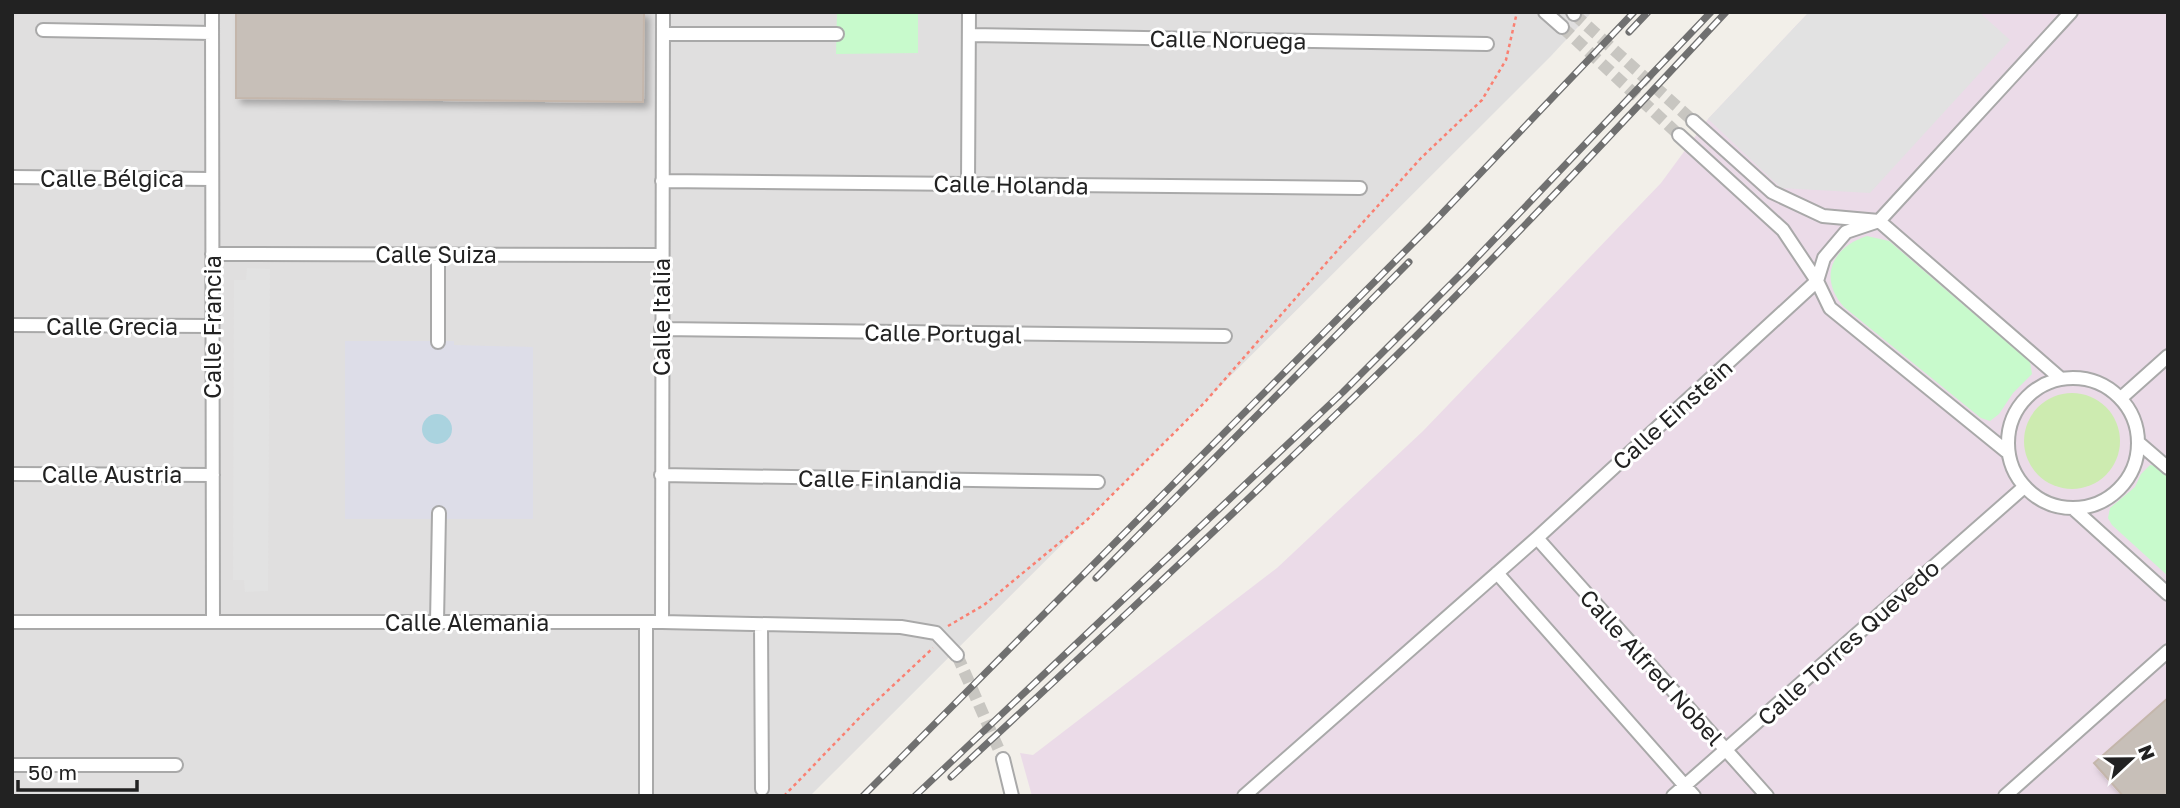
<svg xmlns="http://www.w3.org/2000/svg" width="2180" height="808" font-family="'Golos Text',sans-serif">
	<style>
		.residential { fill: #e0dfdf }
		.industrial { fill: #ebdbe8 }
		.grass { fill: #cdebb0 }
		.park { fill: #c8facc }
		.parking { fill: #e2e2e2 }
		.plaza { fill: #dddde8 }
		.water { fill: #aad3df }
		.building { fill: #c7bfb8; stroke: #c4b6ab; stroke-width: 2; filter: url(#shadow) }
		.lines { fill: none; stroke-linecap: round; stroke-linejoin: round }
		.street-tunnel { stroke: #c8c6c1; stroke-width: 12; stroke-dasharray: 12 6; stroke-linecap: butt }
		.street-casing { stroke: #a9a9a9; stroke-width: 16 }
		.path { stroke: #fa8072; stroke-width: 2.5; stroke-dasharray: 3.5 3.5; stroke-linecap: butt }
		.street { stroke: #fff; stroke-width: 12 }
		.rail-casing { stroke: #707070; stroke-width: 7 }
		.rail { stroke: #fff; stroke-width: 4.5; stroke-dasharray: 13; stroke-linecap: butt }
		.labels { text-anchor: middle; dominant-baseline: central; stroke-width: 6; stroke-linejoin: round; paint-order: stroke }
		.street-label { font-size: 23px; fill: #222; stroke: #fff }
	</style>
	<defs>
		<filter id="shadow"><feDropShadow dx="5" dy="5" stdDeviation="3.5" flood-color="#0004"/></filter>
	</defs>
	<rect width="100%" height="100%" fill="#f2efe9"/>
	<path class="residential" d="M12 12H1592L1550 57 810 796H12Z"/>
	<path class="industrial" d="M1809 12H2168V796H1032L1020 753 1033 755 1277 568 1423 431 1661 183 1708 119Z"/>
	<path class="grass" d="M2024 441a48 48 0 1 1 96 0a48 48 0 1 1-96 0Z"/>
	<path class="park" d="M837 12H918V53L836 54Z
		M1867 236 1889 241 2030 362 2032 374 2013 393 1999 414 1990 421 1981 418 1844 307C1818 278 1832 247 1867 236Z
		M2150 465 2157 466 2168 475V576L2112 525 2108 518 2110 508 2135 487 2141 474Z"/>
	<path class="parking" d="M1809 12H1979L2010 40 1870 193 1781 188 1708 119Z
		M247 268 270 269 268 591 245 592 244 580H233L234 280H246Z"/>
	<path class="plaza" d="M345 341H454V345L533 347V519H345Z"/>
	<path class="water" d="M422 429a15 15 0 1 1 30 0a15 15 0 1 1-30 0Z"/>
	<path class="building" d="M236 12H644L643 102 236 98Z
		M2168 698V796H2123L2094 763Z"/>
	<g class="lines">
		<path class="street-tunnel" d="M1574 14 1693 121
			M1562 27 1679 135
			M957 655 1003 759"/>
		<g class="street-casing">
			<path id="street" d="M212 12 213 622
				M1545 12 1562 27
				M1573 12 1574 14
				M43 30 212 33
				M663 34H837
				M969 35 1487 44
				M1693 121 1772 192 1823 216 1879 221 2060 378
				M1679 135 1783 230 1817 281 1830 308 2006 451
				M12 177 211 179
				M662 181 1360 188
				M968 183 969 12
				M212 254 661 255
				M438 254V342
				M12 325 212 326
				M661 329 1225 336
				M2008 443a65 65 0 1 1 130 0a65 65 0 1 1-130 0Z
				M2121 398 2168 356
				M2139 443 2168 468
				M12 474 213 475
				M661 475 1098 482
				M2075 510 2168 594
				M1537 538 1767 796
				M1497 573 1694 796
				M12 622H662L901 627 936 633 957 655
				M437 622 439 513
				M662 622 663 12
				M761 625 762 789
				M1003 759 1012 796
				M12 765H176
				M646 796V622
				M1244 796 1537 538 1817 281 1824 258 1846 232 1879 221 2071 12
				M1673 796 2023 488
				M2005 796 2168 651"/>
		</g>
		<path class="path" d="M948 626 984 605 1087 520 1205 402 1328 261 1421 158 1482 100 1506 60 1517 12
			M784 796 868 709 933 648"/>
		<use href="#street" class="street"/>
		<g class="rail-casing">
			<path id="rail" d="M1629 32 1648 12
				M1096 578 1409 262
				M951 777C1085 653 1218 529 1349 402 1479 276 1603 144 1726 12
				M863 796 1431 225 1634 12
				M915 796 1343 392 1465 270 1711 12"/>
		</g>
		<use href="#rail" class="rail"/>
	</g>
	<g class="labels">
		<g class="street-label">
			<text transform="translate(1228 39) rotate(1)">Calle Noruega</text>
			<text x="112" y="178">Calle Bélgica</text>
			<text transform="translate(1011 184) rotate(1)">Calle Holanda</text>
			<text x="436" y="254">Calle Suiza</text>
			<text transform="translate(661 317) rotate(-90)">Calle Italia</text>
			<text x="112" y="326">Calle Grecia</text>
			<text transform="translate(212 327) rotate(-90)">Calle Francia</text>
			<text transform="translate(943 333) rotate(1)">Calle Portugal</text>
			<text transform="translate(1672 414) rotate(-42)">Calle Einstein</text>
			<text x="112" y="474">Calle Austria</text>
			<text transform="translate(880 479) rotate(1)">Calle Finlandia</text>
			<text x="467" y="622">Calle Alemania</text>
			<text transform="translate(1848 642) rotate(-42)">Calle Torres Quevedo</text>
			<text transform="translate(1652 667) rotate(48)">Calle Alfred Nobel</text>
		</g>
	</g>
	<rect width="2180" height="808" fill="none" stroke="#222222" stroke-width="28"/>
	<g transform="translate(2131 759) rotate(68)" stroke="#ffffff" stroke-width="5" paint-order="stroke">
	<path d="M0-5L12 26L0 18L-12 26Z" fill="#222222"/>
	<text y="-10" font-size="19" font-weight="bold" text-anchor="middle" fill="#222222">N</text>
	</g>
	<path d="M18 780v10h119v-10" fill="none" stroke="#222222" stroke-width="3.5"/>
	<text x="28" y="780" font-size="21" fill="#222222" stroke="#ffffff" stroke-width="5" paint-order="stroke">50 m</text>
</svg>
